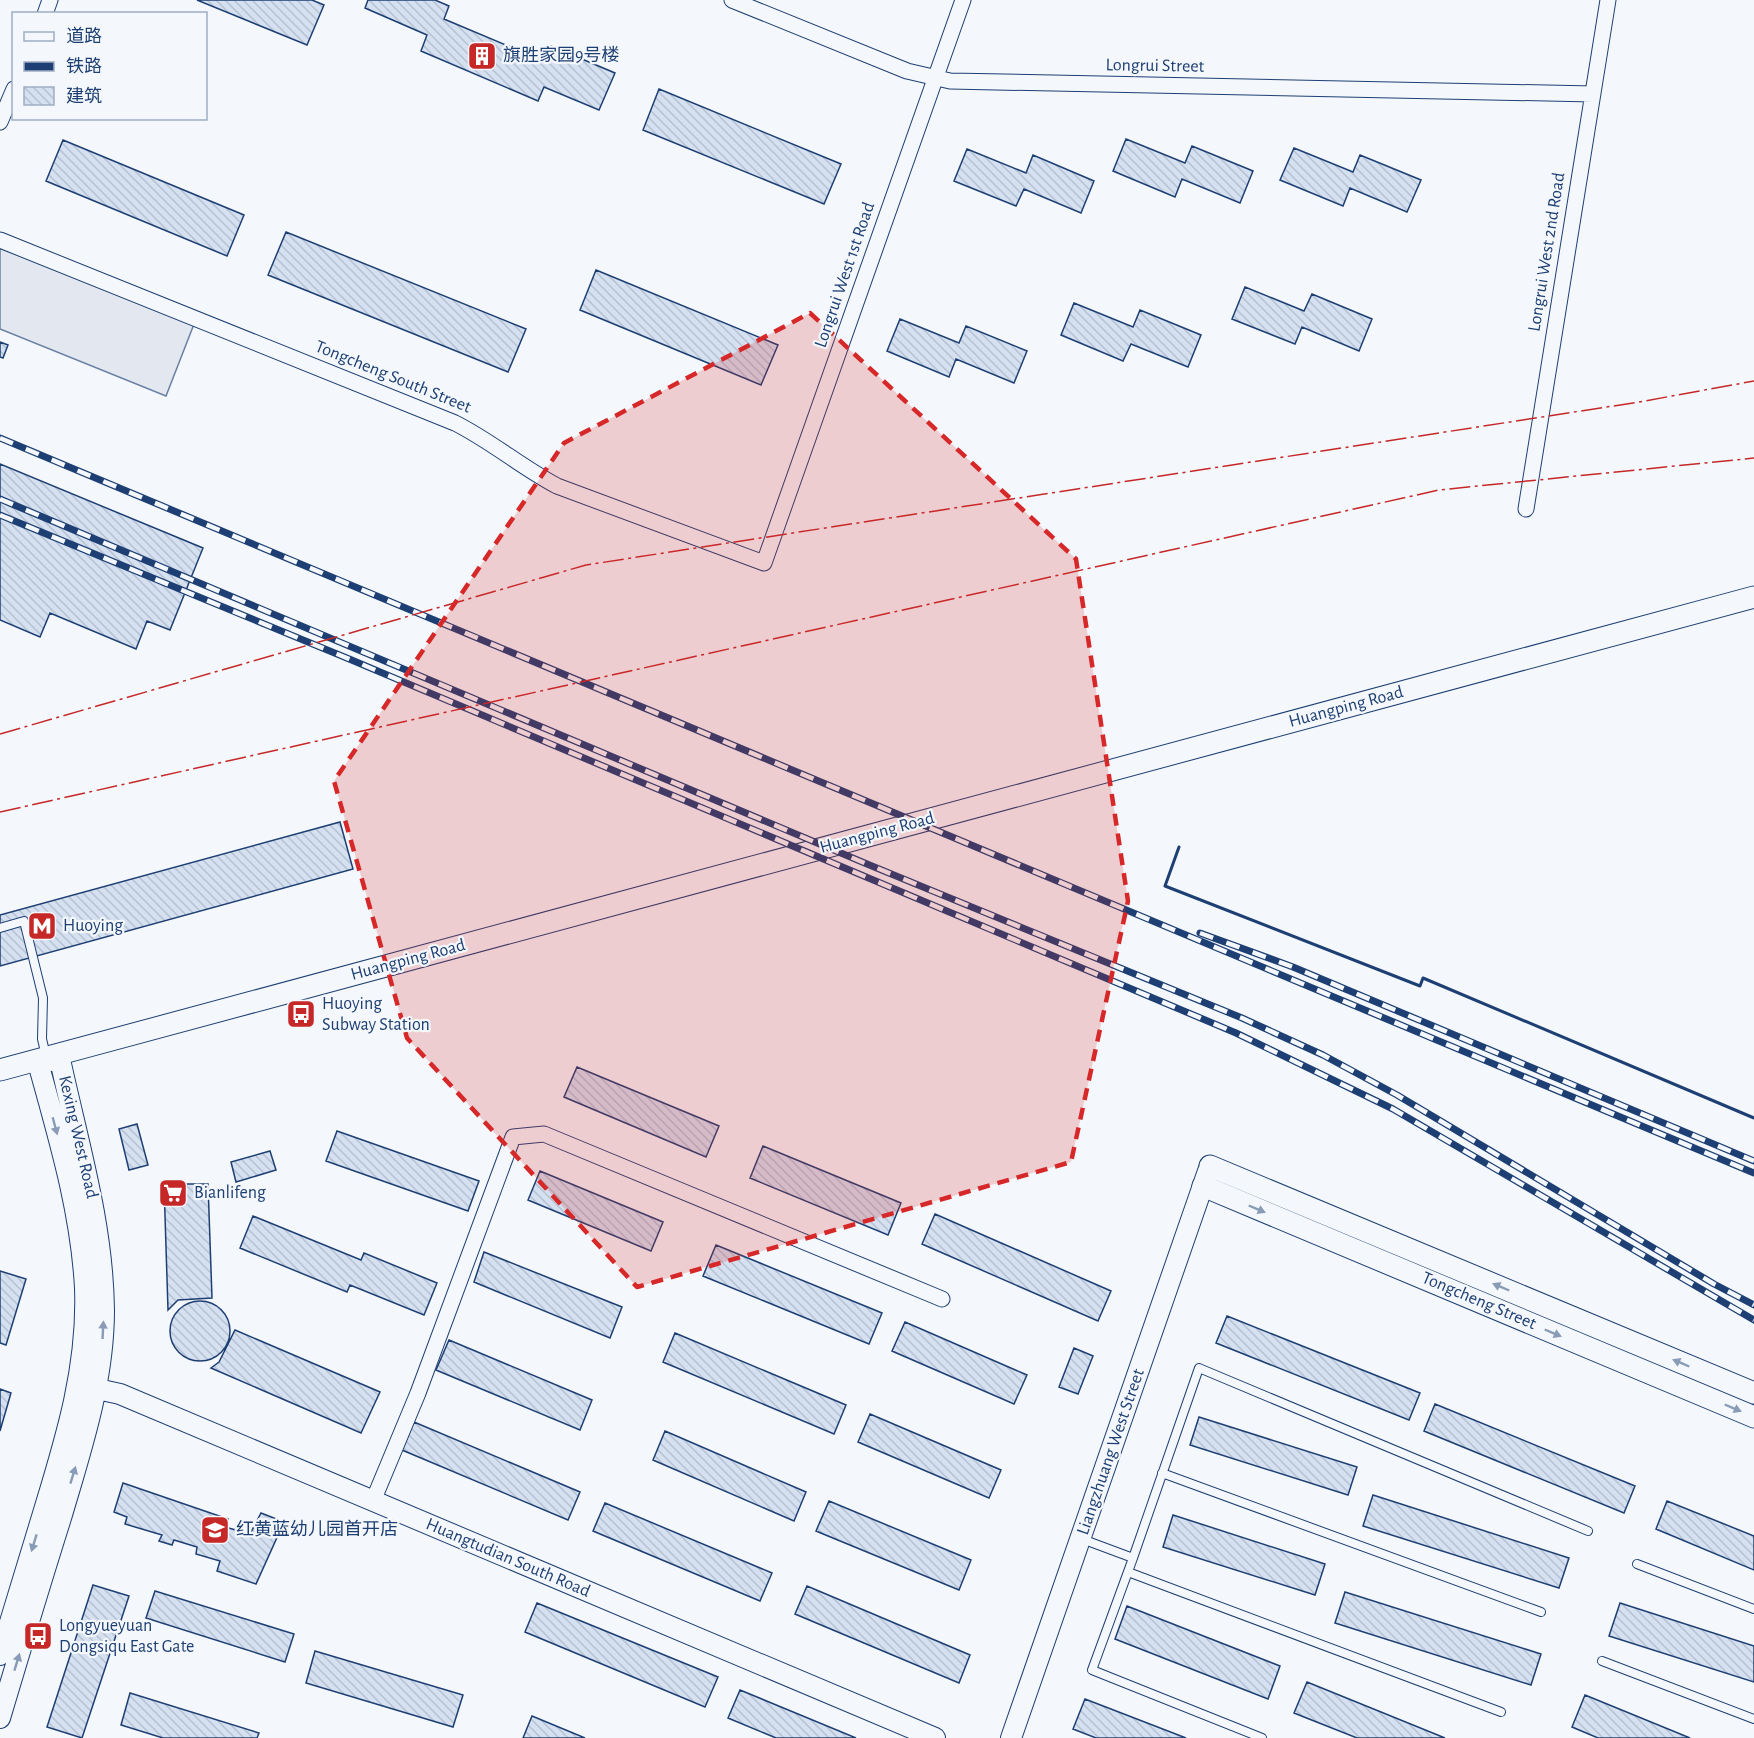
<svg xmlns="http://www.w3.org/2000/svg" width="1754" height="1738" font-family="'Alegreya Sans','Noto Sans SC',sans-serif">
	<style>
		.parking { fill: #e3e8f0; stroke: #687fa3; stroke-width: 1.5 }
		.building { fill: url(#building-back-hatch); stroke: #1d3f73; stroke-width: 1.5 }
		.lines { fill: none; stroke-linecap: round; stroke-linejoin: round }
		.service-casing { stroke: #1d3f73; stroke-width: 10 }
		.minor-casing { stroke: #1d3f73; stroke-width: 17 }
		.tertiary-casing { stroke: #1d3f73; stroke-width: 22 }
		.secondary-casing { stroke: #1d3f73; stroke-width: 23 }
		.service { stroke: #f4f7fb; stroke-width: 8 }
		.minor { stroke: #f4f7fb; stroke-width: 15 }
		.tertiary { stroke: #f4f7fb; stroke-width: 20 }
		.secondary { stroke: #f4f7fb; stroke-width: 21 }
		.rail-casing { stroke: #1d3f73; stroke-width: 7 }
		.rail { stroke: #f4f7fb; stroke-width: 4.5; stroke-dasharray: 14; stroke-linecap: butt }
		.wall { stroke: #1d3f73; stroke-width: 3 }
		.power { stroke: #c62828; stroke-width: 1.5; stroke-dasharray: 21 4.5 3 4.5; stroke-linecap: butt }
		.oneway { fill: #889bb7 }
		.marked { fill: #d62828; fill-opacity: 0.2; stroke: #d62828; stroke-width: 4.5; stroke-dasharray: 12 8; stroke-linejoin: round }
		.labels { text-anchor: middle; dominant-baseline: central; stroke-width: 4.5; stroke-linejoin: round; paint-order: stroke }
		.poi-label { font-size: 18px; fill: #1d3f73; stroke: #f4f7fb; text-anchor: start }
		.street-label { font-size: 18px; fill: #1d3f73; stroke: #f4f7fb }
	</style>
	<defs>
		<pattern id="building-back-hatch" width="6" height="6" patternUnits="userSpaceOnUse" patternTransform="scale(1.5)"><rect width="6" height="6" fill="#d5e0f0"/><path d="M-1 5l2 2M0 0l6 6M5-1l2 2" fill="none" stroke="#b6c1d1"/></pattern>
	</defs>
	<rect width="100%" height="100%" fill="#f4f7fb"/>
	<path class="parking" d="M0 243 196 319 166 396 0 329Z"/>
	<path class="building" d="M197 0H312L324 5 307 45Z
		M368 0H435L449 6 444 19 544 61 551 46 615 73 599 110 544 87 538 101 421 51 427 35 365 8Z
		M659 89 841 164 824 204 643 130Z
		M1126 139 1185 163 1192 146 1253 171 1240 203 1182 179 1175 197 1113 171Z
		M63 140 244 215 227 256 46 181Z
		M1294 148 1353 172 1360 155 1421 180 1407 212 1350 188 1343 206 1280 180Z
		M967 149 1026 173 1033 155 1094 181 1081 213 1024 189 1016 206 954 181Z
		M286 232 526 329 508 372 268 275Z
		M596 270 778 345 761 385 580 310Z
		M1245 287 1304 311 1312 294 1372 319 1359 351 1302 327 1295 344 1232 319Z
		M1074 303 1133 327 1140 310 1201 335 1188 367 1131 344 1123 361 1061 335Z
		M900 319 959 343 966 326 1027 351 1014 383 956 359 949 377 887 351Z
		M0 342 8 345 3 358 0 357Z
		M0 464 203 548 170 630 147 621 136 649 50 613 40 637 0 620Z
		M340 822 353 869 0 966V915Z
		M577 1067 719 1126 706 1157 564 1097Z
		M137 1124 148 1165 129 1170 119 1129Z
		M337 1131 479 1181 468 1211 326 1161Z
		M763 1146 901 1203 888 1235 750 1178Z
		M270 1151 276 1170 236 1182 231 1162Z
		M540 1171 663 1222 651 1251 528 1200Z
		M164 1184H208L212 1298 178 1300 168 1310Z
		M935 1214 1111 1291 1098 1321 922 1244Z
		M253 1216 361 1260 364 1253 437 1283 424 1315 350 1285 347 1292 240 1248Z
		M716 1245 882 1313 869 1344 703 1276Z
		M484 1252 622 1307 610 1338 474 1282Z
		M0 1271 26 1279 6 1345 0 1343Z
		M170 1331a30 30 0 1 1 60 0a30 30 0 1 1-60 0Z
		M1227 1316 1420 1393 1409 1420 1216 1343Z
		M905 1322 1027 1375 1014 1404 892 1351Z
		M235 1330 380 1392 361 1433 211 1368 219 1362Z
		M675 1333 846 1405 834 1434 663 1362Z
		M449 1340 592 1400 580 1430 436 1370Z
		M1074 1348 1093 1356 1078 1394 1059 1387Z
		M0 1389 11 1393 0 1431Z
		M1435 1404 1635 1486 1624 1513 1424 1431Z
		M870 1414 1001 1470 989 1498 858 1442Z
		M1199 1417 1357 1467 1348 1495 1190 1445Z
		M414 1422 580 1492 568 1520 402 1450Z
		M665 1431 806 1492 794 1521 653 1460Z
		M123 1483 228 1519 225 1527 250 1534 261 1513 284 1522 256 1584 217 1571 220 1561 196 1554 197 1547 174 1540 172 1545 159 1541 162 1535 125 1524 127 1517 114 1512Z
		M1373 1495 1569 1558 1559 1588 1363 1526Z
		M829 1501 971 1560 959 1590 816 1531Z
		M1667 1501 1754 1536V1570L1656 1529Z
		M605 1503 772 1573 760 1601 593 1531Z
		M1173 1515 1325 1564 1315 1595 1163 1547Z
		M93 1585 129 1596 82 1738 47 1727Z
		M807 1586 970 1655 959 1683 795 1614Z
		M155 1591 294 1634 285 1662 146 1618Z
		M1345 1592 1541 1654 1531 1685 1335 1623Z
		M537 1603 718 1677 705 1707 525 1632Z
		M1620 1603 1754 1646V1682L1609 1636Z
		M1127 1606 1280 1666 1268 1699 1115 1639Z
		M315 1651 463 1695 453 1727 306 1683Z
		M1307 1682 1445 1738H1357L1294 1713Z
		M740 1690 856 1738H776L728 1718Z
		M130 1693 259 1733 257 1738H163L121 1725Z
		M1585 1695 1690 1738H1598L1572 1727Z
		M1085 1699 1186 1738H1096L1073 1729Z
		M532 1716 585 1738H523Z"/>
	<g class="lines">
		<g class="service-casing">
			<path id="service" d="M0 928 24 921 43 998 42 1039 46 1056
				M1162 1473 1541 1612
				M1082 1539 1133 1558 1092 1670 1262 1738
				M1133 1558 1199 1368 1588 1531
				M1637 1564 1754 1609
				M1128 1572 1501 1712
				M1602 1661 1754 1719"/>
		</g>
		<g class="minor-casing">
			<path id="minor" d="M732 0 907 71 950 81 1593 94
				M45 14 50 0
				M0 122 14 89
				M0 240 455 423C491 441 521 467 557 486L764 563 963 0
				M1526 509 1608 0
				M373 1501 418 1393 513 1137 544 1134 942 1299"/>
		</g>
		<g class="tertiary-casing">
			<path id="tertiary" d="M84 1386 120 1394 935 1738
				M0 1655C15 1606 30 1556 45 1507 67 1435 88 1365 85 1288 81 1213 60 1142 40 1070L46 1058 61 1064C79 1146 103 1225 104 1310 104 1382 81 1450 61 1518 40 1584 20 1651 0 1718
				M1011 1738 1208 1171"/>
		</g>
		<g class="secondary-casing">
			<path id="secondary" d="M0 1070 1754 597
				M1210 1166 1754 1393
				M1203 1186 1754 1417"/>
		</g>
		<use href="#service" class="service"/>
		<use href="#minor" class="minor"/>
		<use href="#tertiary" class="tertiary"/>
		<use href="#secondary" class="secondary"/>
		<g class="rail-casing">
			<path id="rail" d="M0 438 1754 1173
				M0 499 867 864 1242 1018 1323 1055 1397 1095 1714 1284 1754 1305
				M0 515 354 661 1236 1033 1393 1109 1754 1320
				M1200 933 1293 967 1754 1161"/>
		</g>
		<use href="#rail" class="rail"/>
		<path class="wall" d="M1179 847 1165 886 1420 986 1423 978 1754 1118"/>
		<path class="power" d="M0 734 586 565 1639 402 1754 381
			M0 812 1439 490 1754 458"/>
	</g>
	<defs><path id="oneway-solid" d="M-6-.8H1V-3.2L6.5 0L1 3.2V.8H-6Z" transform="scale(1.5)"/></defs>
	<g class="oneway">
		<use href="#oneway-solid" transform="translate(55 1126) rotate(75)"/>
		<use href="#oneway-solid" transform="translate(1257 1209) rotate(23)"/>
		<use href="#oneway-solid" transform="translate(1501 1287) rotate(-157)"/>
		<use href="#oneway-solid" transform="translate(103 1330) rotate(-87)"/>
		<use href="#oneway-solid" transform="translate(1553 1333) rotate(23)"/>
		<use href="#oneway-solid" transform="translate(1681 1363) rotate(-157)"/>
		<use href="#oneway-solid" transform="translate(1733 1408) rotate(23)"/>
		<use href="#oneway-solid" transform="translate(73 1475) rotate(-73)"/>
		<use href="#oneway-solid" transform="translate(34 1543) rotate(107)"/>
		<use href="#oneway-solid" transform="translate(17 1662) rotate(-73)"/>
	</g>
	<path class="marked" d="M810 313 1076 559 1128 901 1071 1162 637 1287 407 1038 334 781 564 443Z"/>
	<defs>
		<g id="building-square" transform="scale(1.5)"><rect x="-9" y="-9" width="18" height="18" rx="4" fill="#c62828" stroke="#f4f7fb"/><path d="M-4-6H4V6H1V3H-1V6H-4ZM-2.5-4.3h1.7v1.8h-1.7ZM.8-4.3h1.7v1.8H.8ZM-2.5-1h1.7V.8h-1.7ZM.8-1h1.7V.8H.8Z" fill="#fff"/></g>
		<g id="metro-square" transform="scale(1.5)"><rect x="-9" y="-9" width="18" height="18" rx="4" fill="#c62828" stroke="#f4f7fb"/><path d="M-5.5 5V-5H-3L0 0L3-5H5.5V5H3V-.5L0 4L-3-.5V5Z" fill="#fff"/></g>
		<g id="bus-square" transform="scale(1.5)"><rect x="-9" y="-9" width="18" height="18" rx="4" fill="#c62828" stroke="#f4f7fb"/><path d="M-5-6H5V4H4V6H2V4H-2V6H-4V4H-5ZM-3.5-4V0h7V-4ZM-3.5 1.2v1.5H-2V1.2ZM2 1.2v1.5H3.5V1.2Z" fill="#fff"/></g>
		<g id="supermarket-square" transform="scale(1.5)"><rect x="-9" y="-9" width="18" height="18" rx="4" fill="#c62828" stroke="#f4f7fb"/><path d="M-6-5.5h2.5l.6 2H6L4.5 2H-2.5L-4.4-4H-6ZM-1.5 3.2a1.3 1.3 0 1 0 .1 0ZM3 3.2a1.3 1.3 0 1 0 .1 0Z" fill="#fff"/></g>
		<g id="school-square" transform="scale(1.5)"><rect x="-9" y="-9" width="18" height="18" rx="4" fill="#c62828" stroke="#f4f7fb"/><path d="M0-5L7-2L0 1L-7-2ZM-4 1L0 2.5L4 1V4Q0 6-4 4Z" fill="#fff"/></g>
	</defs>
	<g fill-rule="evenodd">
		<use href="#building-square" x="482" y="56"/>
		<use href="#metro-square" x="42" y="926"/>
		<use href="#bus-square" x="301" y="1014"/>
		<use href="#supermarket-square" x="173" y="1193"/>
		<use href="#school-square" x="215" y="1530"/>
		<use href="#bus-square" x="38" y="1636"/>
	</g>
	<g class="labels">
		<g class="poi-label">
			<text x="503" y="56">旗胜家园9号楼</text>
			<text x="63" y="926">Huoying</text>
			<text x="322" y="1004">Huoying<tspan x="322" dy="21">Subway Station</tspan></text>
			<text x="194" y="1193">Bianlifeng</text>
			<text x="236" y="1530">红黄蓝幼儿园首开店</text>
			<text x="59" y="1626">Longyueyuan<tspan x="59" dy="21">Dongsiqu East Gate</tspan></text>
		</g>
		<g class="street-label">
			<text transform="translate(1155 66) rotate(1)">Longrui Street</text>
			<text transform="translate(1547 252) rotate(-81)">Longrui West 2nd Road</text>
			<text transform="translate(845 275) rotate(-71)">Longrui West 1st Road</text>
			<text transform="translate(393 377) rotate(22)">Tongcheng South Street</text>
			<text transform="translate(1346 707) rotate(-15)">Huangping Road</text>
			<text transform="translate(877 833) rotate(-15)">Huangping Road</text>
			<text transform="translate(408 960) rotate(-15)">Huangping Road</text>
			<text transform="translate(78 1137) rotate(77)">Kexing West Road</text>
			<text transform="translate(1479 1301) rotate(23)">Tongcheng Street</text>
			<text transform="translate(1111 1452) rotate(-71)">Liangzhuang West Street</text>
			<text transform="translate(508 1558) rotate(23)">Huangtudian South Road</text>
		</g>
	</g>
	<rect x="12" y="12" width="195" height="108" fill="#f4f7fb" stroke="#9eadc5" stroke-width="1.5"/>
	<rect x="24" y="32" width="30" height="9" fill="#f4f7fb" stroke="#9eadc5" stroke-width="1.5"/>
	<text x="66" y="42" font-size="18" fill="#1d3f73">道路</text>
	<rect x="24" y="62" width="30" height="9" fill="#1d3f73" stroke="#9eadc5" stroke-width="1.5"/>
	<text x="66" y="72" font-size="18" fill="#1d3f73">铁路</text>
	<rect x="24" y="87" width="30" height="18" fill="url(#building-back-hatch)" stroke="#9eadc5" stroke-width="1.5"/>
	<text x="66" y="102" font-size="18" fill="#1d3f73">建筑</text>
</svg>
